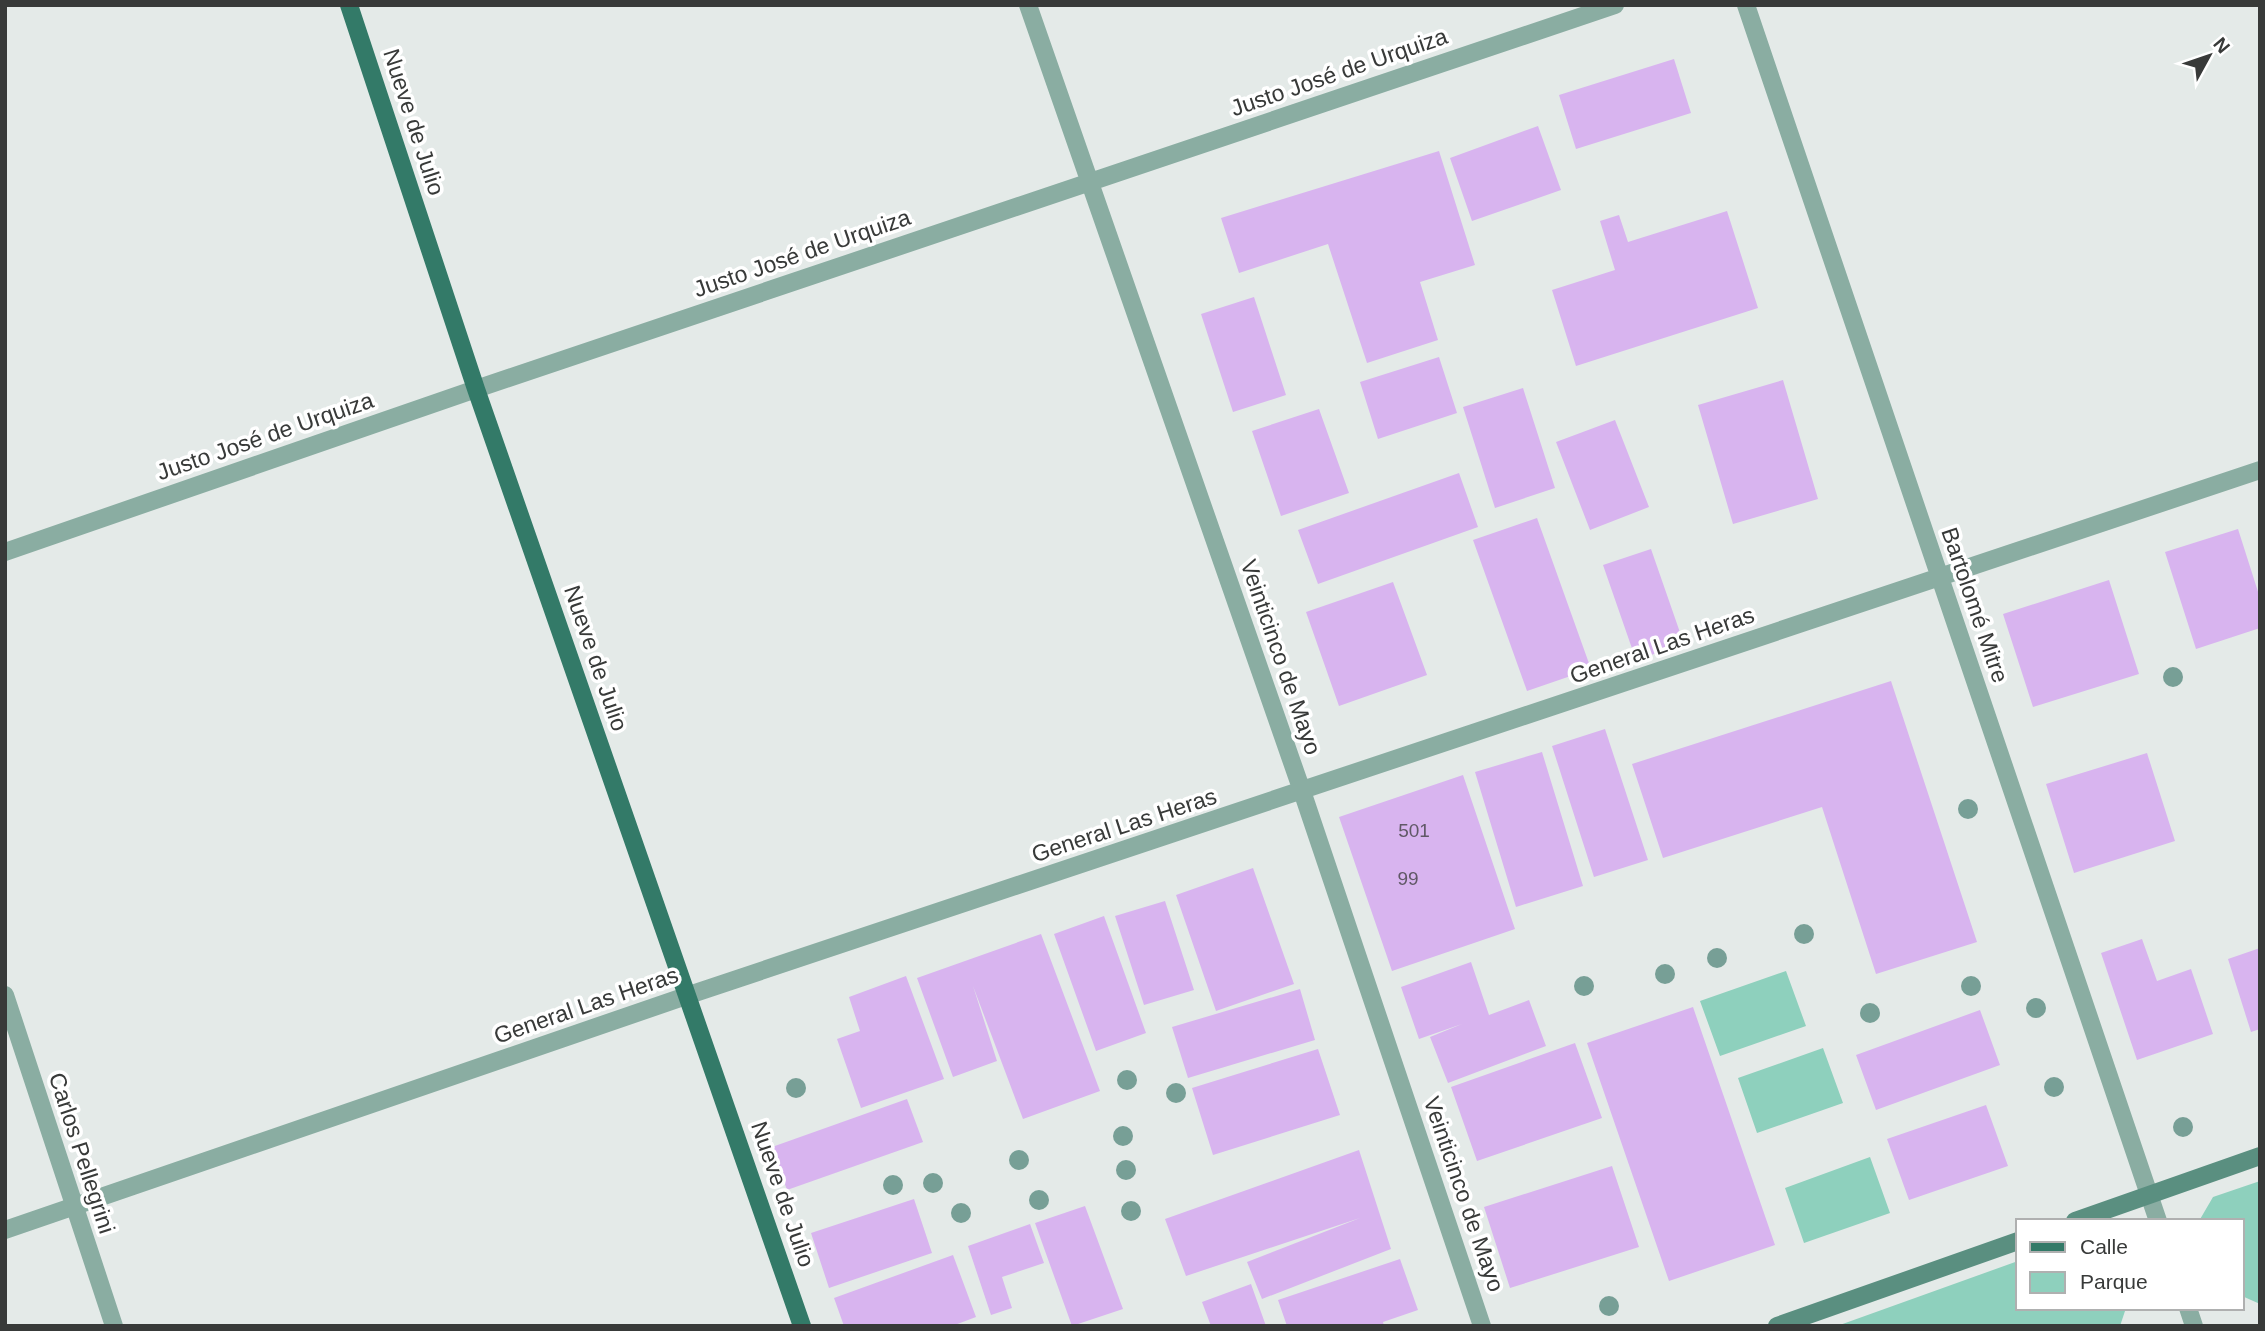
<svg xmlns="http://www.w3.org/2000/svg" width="2265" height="1331" font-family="Helvetica,sans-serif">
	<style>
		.green { fill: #8ed0bd }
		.building { fill: #d8b4ef }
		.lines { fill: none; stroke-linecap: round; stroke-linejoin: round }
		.street { stroke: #8aada2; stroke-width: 18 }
		.secondary { stroke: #5a8f80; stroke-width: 18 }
		.primary { stroke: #337a68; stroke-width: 18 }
		.tree { fill: #779f96 }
		.labels { text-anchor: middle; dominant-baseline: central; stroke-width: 7; stroke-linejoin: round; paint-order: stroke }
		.number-label { font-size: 19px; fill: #605866 }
		.street-label { font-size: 23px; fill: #383a39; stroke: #fff }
	</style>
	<rect width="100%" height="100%" fill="#e4eae8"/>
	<path class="green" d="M1786 971 1806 1026 1720 1056 1700 1001Z
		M1823 1048 1843 1103 1757 1133 1738 1078Z
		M1870 1157 1890 1213 1804 1243 1785 1188Z
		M2260 1181V1304L2242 1296V1221H2199L2213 1197Z
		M2018 1261V1308H2126L2120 1326H1837Z"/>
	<path class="building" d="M1674 59 1691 113 1576 149 1559 95Z
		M1538 126 1561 190 1472 221 1450 158Z
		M1439 151 1475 265 1420 282 1438 340 1367 363 1328 244 1239 273 1221 218Z
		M1727 211 1758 308 1576 366 1552 290 1615 270 1600 221 1619 215 1628 242Z
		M1254 297 1286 395 1233 412 1201 314Z
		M1439 357 1457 413 1378 439 1360 382Z
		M1783 380 1818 499 1733 524 1698 405Z
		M1523 388 1555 488 1495 508 1463 407Z
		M1319 409 1349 493 1281 516 1252 431Z
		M1615 420 1649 507 1590 530 1556 442Z
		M1459 473 1478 527 1318 584 1298 530Z
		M1537 518 1591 669 1527 691 1473 540Z
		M2238 529 2260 598V628L2196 649 2165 552Z
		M1651 549 1684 644 1636 660 1603 565Z
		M2109 580 2139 674 2033 707 2003 614Z
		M1393 582 1427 675 1339 706 1306 612Z
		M1891 681 1977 942 1876 974 1822 807 1663 858 1632 764Z
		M1605 729 1648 860 1594 877 1552 746Z
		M1542 752 1583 886 1516 907 1475 772Z
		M2147 753 2175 841 2074 873 2046 784Z
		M1463 775 1515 929 1392 971 1339 817Z
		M1253 868 1294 984 1216 1011 1176 895Z
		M1165 901 1194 990 1144 1005 1115 916Z
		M1104 916 1146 1033 1096 1051 1054 934Z
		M1041 934 1100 1091 1023 1119 973 986 997 1061 953 1077 917 978Z
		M2142 939 2157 981 2191 969 2213 1034 2137 1060 2101 953Z
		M2260 948V1029L2251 1032 2228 959Z
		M1471 962 1489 1015 1529 1000 1546 1046 1448 1083 1430 1037 1462 1024 1419 1039 1401 987Z
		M906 976 944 1079 861 1108 837 1039 860 1031 849 997Z
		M1300 989 1315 1040 1188 1078 1172 1027Z
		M1693 1007 1775 1245 1669 1281 1587 1043Z
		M1980 1010 2000 1065 1876 1110 1856 1055Z
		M1575 1043 1602 1118 1477 1161 1451 1087Z
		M1318 1049 1340 1115 1213 1155 1192 1088Z
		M907 1099 923 1142 787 1190 772 1147Z
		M1986 1105 2008 1166 1909 1200 1887 1139Z
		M1359 1150 1391 1249 1262 1299 1247 1262 1360 1218 1186 1276 1165 1219Z
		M1612 1166 1639 1247 1510 1288 1484 1207Z
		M914 1199 932 1253 829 1288 811 1233Z
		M1085 1206 1123 1309 1072 1326 1035 1223Z
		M1030 1224 1044 1263 1002 1277 1012 1308 991 1315 968 1246Z
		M953 1255 976 1317 952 1326H844L834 1298Z
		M1400 1259 1418 1310 1383 1322 1384 1326H1287L1278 1300Z
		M1251 1284 1266 1326H1211L1202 1302Z"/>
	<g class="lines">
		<path class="street" d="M1028 5 1302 791 1482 1326
			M1746 5 2158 1221
			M5 552 476 389 1615 5
			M5 995 114 1326
			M5 1230 689 995 2260 470
			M2188 1308 2194 1326"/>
		<path class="secondary" d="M2075 1221 2260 1156
			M1777 1326 2018 1241"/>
		<path class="primary" d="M349 5 476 389 802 1326"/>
	</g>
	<g class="tree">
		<circle cx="2173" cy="677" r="10"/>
		<circle cx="1968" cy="809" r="10"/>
		<circle cx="1804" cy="934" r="10"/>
		<circle cx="1717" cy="958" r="10"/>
		<circle cx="1665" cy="974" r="10"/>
		<circle cx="1584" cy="986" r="10"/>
		<circle cx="1971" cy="986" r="10"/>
		<circle cx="2036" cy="1008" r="10"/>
		<circle cx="1870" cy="1013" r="10"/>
		<circle cx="1127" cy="1080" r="10"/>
		<circle cx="2054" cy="1087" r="10"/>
		<circle cx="796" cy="1088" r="10"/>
		<circle cx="1176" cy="1093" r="10"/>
		<circle cx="2183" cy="1127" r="10"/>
		<circle cx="1123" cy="1136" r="10"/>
		<circle cx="1019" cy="1160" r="10"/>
		<circle cx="1126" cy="1170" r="10"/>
		<circle cx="933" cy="1183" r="10"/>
		<circle cx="893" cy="1185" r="10"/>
		<circle cx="1039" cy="1200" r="10"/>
		<circle cx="1131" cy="1211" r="10"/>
		<circle cx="961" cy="1213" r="10"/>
		<circle cx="1609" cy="1306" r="10"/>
	</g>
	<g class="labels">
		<g class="number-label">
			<text x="1414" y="830">501</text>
			<text x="1408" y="878">99</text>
		</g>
		<g class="street-label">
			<text transform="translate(1339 72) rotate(-19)">Justo José de Urquiza</text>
			<text transform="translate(414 122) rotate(72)">Nueve de Julio</text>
			<text transform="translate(802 253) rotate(-19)">Justo José de Urquiza</text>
			<text transform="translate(265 436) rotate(-19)">Justo José de Urquiza</text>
			<text transform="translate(1975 605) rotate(71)">Bartolomé Mitre</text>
			<text transform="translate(1662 645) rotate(-19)">General Las Heras</text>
			<text transform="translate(1281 657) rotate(71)">Veinticinco de Mayo</text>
			<text transform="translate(596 658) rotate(71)">Nueve de Julio</text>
			<text transform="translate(1124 825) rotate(-18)">General Las Heras</text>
			<text transform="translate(586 1005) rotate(-19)">General Las Heras</text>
			<text transform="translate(82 1153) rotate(72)">Carlos Pellegrini</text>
			<text transform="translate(783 1194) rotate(71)">Nueve de Julio</text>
			<text transform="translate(1464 1194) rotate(71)">Veinticinco de Mayo</text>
		</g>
	</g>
	<rect width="2265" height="1331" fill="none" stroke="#383a39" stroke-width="14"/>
	<rect x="2016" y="1219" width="228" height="91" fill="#ffffff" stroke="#afb0b0" stroke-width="2"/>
	<rect x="2030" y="1242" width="35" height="10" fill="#337a68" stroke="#afb0b0" stroke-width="2"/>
	<text x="2080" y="1254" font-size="21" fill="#383a39">Calle</text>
	<rect x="2030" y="1272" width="35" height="21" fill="#8ed0bd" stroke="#afb0b0" stroke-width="2"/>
	<text x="2080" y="1289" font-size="21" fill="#383a39">Parque</text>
	<g transform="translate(2209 56) rotate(50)" stroke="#ffffff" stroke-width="5" paint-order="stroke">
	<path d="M0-5L12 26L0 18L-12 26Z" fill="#383a39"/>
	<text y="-10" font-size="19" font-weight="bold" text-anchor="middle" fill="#383a39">N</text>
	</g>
</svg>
